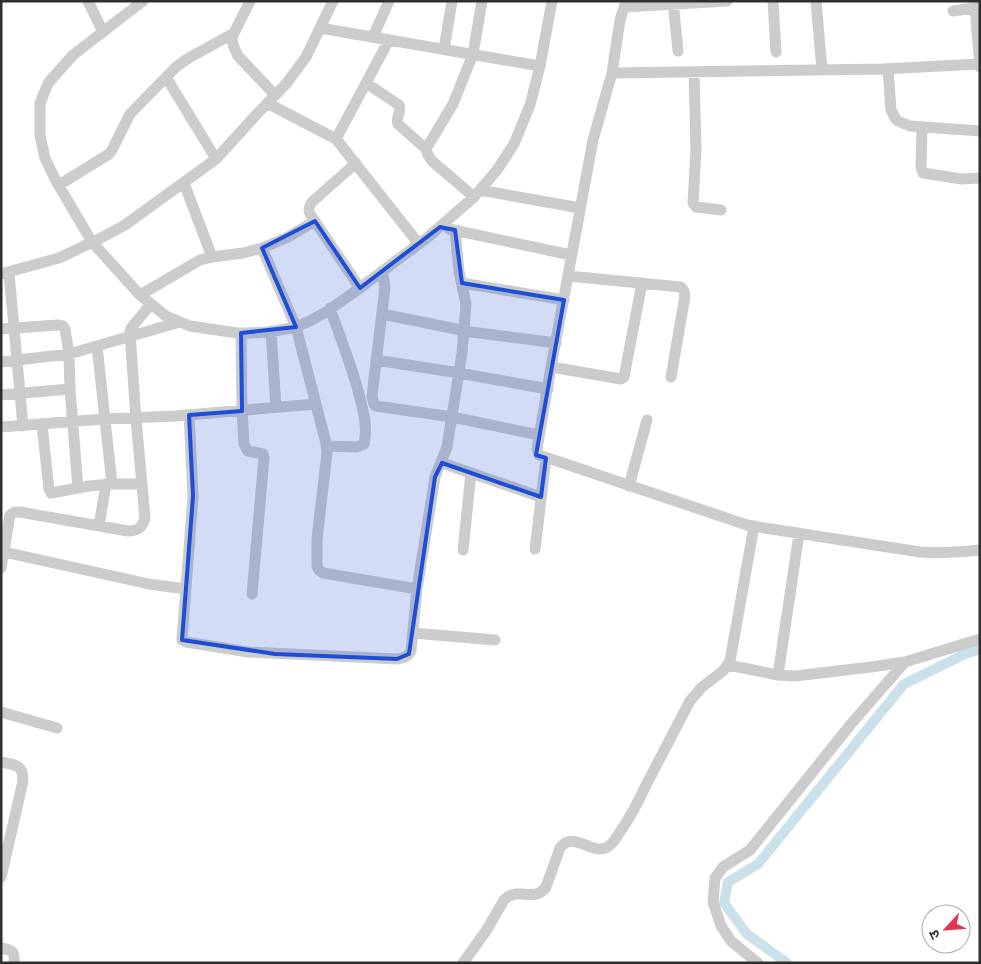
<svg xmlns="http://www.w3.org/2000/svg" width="981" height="964" font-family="Raleway,'Noto Sans Devanagari',sans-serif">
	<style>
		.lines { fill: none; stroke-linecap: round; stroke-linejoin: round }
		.canal { stroke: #cae1eb; stroke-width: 10 }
		.minor { stroke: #ccc; stroke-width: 11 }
		.marked { fill: #1d4ed8; fill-opacity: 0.2; stroke: #1d4ed8; stroke-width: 4; stroke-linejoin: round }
	</style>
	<rect width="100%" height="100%" fill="#fff"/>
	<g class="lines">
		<path class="canal" d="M787 963 747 934 724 903 728 882 758 864 904 684 965 654 980 649"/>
		<path class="minor" d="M88 1 103 32
			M143 1 73 55 49 82 44 93 40 104V136L45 158 56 181 92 242 140 295 166 316 190 326 237 333H248L269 332 296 327 310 321 326 312 360 288 428 237 474 197 497 170 514 144 530 105 540 66 552 1
			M250 1 234 33 232 39 233 45 238 56 275 95
			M626 1 620 20 612 73 593 140 551 367 537 449 539 455 747 525 758 527 920 552C940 554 960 552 980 550
			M673 1 678 51
			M773 1 776 52
			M816 1 822 70
			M624 7 727 1
			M975 8 980 67
			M953 11 980 7
			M320 28 540 66
			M373 37 389 1
			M444 49 452 1
			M888 69 891 110 895 118 898 121 910 126 980 131
			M612 73 883 69 979 64
			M694 73 696 149 693 203 696 207 721 210
			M166 77 216 159
			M366 83 399 105C402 112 395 118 398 124L426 149
			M267 103 336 139 419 244
			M922 127 921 167 923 173 962 179 980 178
			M336 139 389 40
			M356 163 312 202C309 206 308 209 310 214L360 288
			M184 183 212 257
			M59 185 109 154 112 150 130 114 176 67 187 59 234 33
			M480 190 580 208
			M474 197 432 161 428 155 426 149 453 104 473 54 482 1
			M449 229 571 255
			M262 248 296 327 326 443 327 453 317 539V566L319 570 323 573 417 589
			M382 271 385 287 372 396 374 404 376 406 452 417 539 435
			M9 273 23 426
			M1 274 59 258 99 239 125 225 216 159 256 115 286 84 306 57 333 1
			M568 276 681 287 684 291 685 296 671 377
			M462 283 564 300
			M140 295 200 260 212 257 243 253 262 248 288 237 315 221
			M382 314 471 332 556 343
			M1 329 58 325 63 326 65 329 69 354 70 389 78 488
			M271 331 276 407
			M241 333 242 411 244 444 248 451 263 454 264 458 252 594
			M97 346 112 484
			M376 360 459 373 548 389
			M1 362 69 354 180 322
			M551 367 621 379 624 377 642 283
			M1 395 70 389
			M189 415 193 496 182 640 186 642 248 652 397 659C404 658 408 657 411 651L417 589 435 477 447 447 462 353 466 304 459 272 455 230
			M42 425 49 489 51 493 89 486 112 484H142
			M1 427 104 419 175 416 316 404
			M326 446 357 447 364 444C368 426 363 411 359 394 351 364 340 337 330 308
			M442 463 541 497
			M629 486 647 420
			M99 526 106 484
			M535 549 546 458
			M463 550 471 473
			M4 552 149 584 186 589
			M1 568 10 515 15 512H20L128 531C139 531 142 527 145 518L136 419 130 332 131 328 151 304
			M413 633 495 640
			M728 665 778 675 795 676 871 667 905 662 980 639
			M778 675 799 534
			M1 712 57 728
			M1 762C15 765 23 764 23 781L1 877
			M1 948C12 950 15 951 14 963
			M463 963 486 931 504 900C518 885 534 904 546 887L560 848C575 828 595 861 611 844 614 842 616 838 618 835 629 819 638 803 646 785 661 757 675 729 690 701L702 687 723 671 730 661 754 526
			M758 963 731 941 721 926 713 902 715 878 723 867 750 850 851 724 905 662"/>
	</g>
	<path class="marked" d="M315 221 360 288 440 227 455 230 462 283 564 300 536 455 546 458 541 497 442 463 435 477 409 654 397 659 275 654 182 640 193 496 189 415 242 411 241 333 296 327 262 248Z"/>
	<rect width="981" height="964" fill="none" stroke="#2f2f2f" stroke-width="5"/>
	<g transform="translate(946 929) rotate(244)"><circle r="24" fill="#ffffff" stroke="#acacac"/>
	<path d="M0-4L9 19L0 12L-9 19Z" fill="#e2354f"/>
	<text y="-8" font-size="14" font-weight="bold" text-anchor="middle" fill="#2f2f2f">उ</text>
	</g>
</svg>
